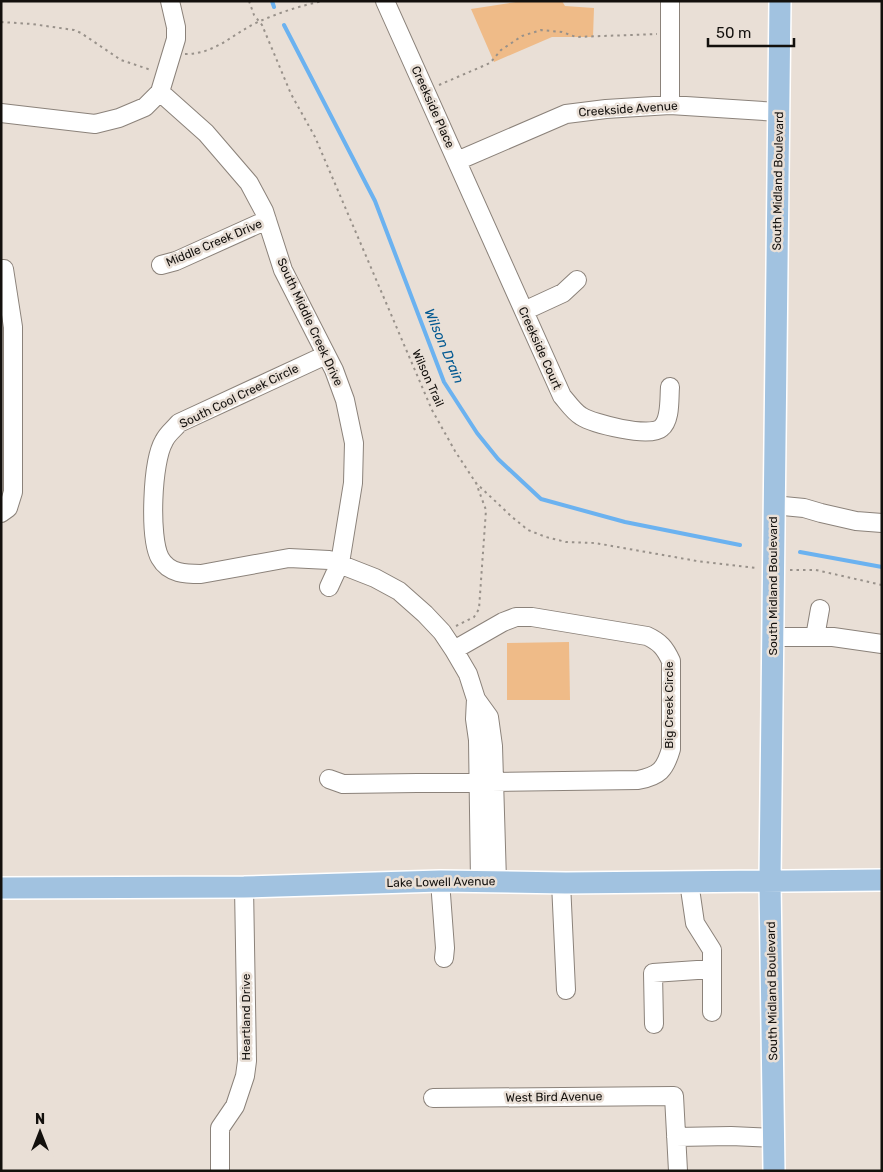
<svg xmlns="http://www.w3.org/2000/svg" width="883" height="1172" font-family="Rubik,sans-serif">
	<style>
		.green { fill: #efbb88 }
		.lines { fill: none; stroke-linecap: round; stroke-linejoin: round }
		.stream { stroke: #6bb2f0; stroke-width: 4 }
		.minor-casing { stroke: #8b827a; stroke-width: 20 }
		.major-casing { stroke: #fff; stroke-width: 24 }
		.path { stroke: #98918a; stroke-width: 2; stroke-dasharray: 2.5 4; stroke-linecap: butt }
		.minor { stroke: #fff; stroke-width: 18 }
		.major { stroke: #a1c2e0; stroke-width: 21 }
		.labels { text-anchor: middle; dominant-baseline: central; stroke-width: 5; stroke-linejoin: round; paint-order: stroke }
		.street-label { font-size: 12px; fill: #13100d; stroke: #e9dfd6 }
		.water-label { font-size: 14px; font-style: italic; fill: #045a92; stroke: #e9dfd6 }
	</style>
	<rect width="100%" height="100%" fill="#e9dfd6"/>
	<path class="green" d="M522 1H562L565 6 594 8 593 37H552L494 62 471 9Z
		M569 642 570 700H507V643Z"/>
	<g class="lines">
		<path class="stream" d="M272 1 274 7
			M284 25 375 201 444 382 477 433 498 459 541 499 625 522 740 545
			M800 552 882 567"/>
		<g class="minor-casing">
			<path id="minor" d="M385 1 562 396C568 403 574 412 581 416 593 424 650 438 661 428 671 420 669 399 670 387
				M670 1V105
				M160 92 206 133 249 183 264 211 283 270 334 370 345 400 354 443 353 483 340 563 329 587
				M1 113 95 124 119 118 145 107 160 92 176 39V27L170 1
				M457 161 566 114 606 109 670 105 779 112
				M161 265 176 261 267 220
				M1 269H4L13 327V492L8 508 1 513
				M524 311 563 293 577 280
				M326 355 179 423C174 429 167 434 164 441 152 461 149 538 160 558 169 574 186 574 201 574L289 558 329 560 375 578 399 591 425 614 442 632 454 650 468 674 476 699 489 717 493 746 497 881
				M773 505 804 508 821 513 856 521 882 523
				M773 637H833L882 644
				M815 637 820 609
				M476 699 475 719 478 740 480 881
				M329 779 343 784 638 780C659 776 665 770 671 749V661C665 648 660 642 647 636L532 617H516L503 622 454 650
				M440 881 445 948 444 958
				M689 882 695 923 712 950V1012
				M561 883 566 990
				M654 1024 653 973 712 969
				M433 1098 674 1096 678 1171
				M676 1137 731 1136 774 1138
				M220 1171V1128L235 1106 245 1076 247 1061 244 887"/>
		</g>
		<g class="major-casing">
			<path id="major" d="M1 888 244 887 440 881 566 883 882 880
				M774 1171 770 881 780 1"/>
		</g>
		<path class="path" d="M249 1 254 15 262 25 291 94 315 137 432 410 455 451 476 483 512 517 528 530 546 537 566 542 595 543 697 561 756 568
			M1 22 32 24 74 30 81 33 121 60 151 70
			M185 54C216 54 232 34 258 22 278 13 302 5 324 1
			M439 85 490 63 501 50 522 36 541 30 562 32 576 37 657 34
			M790 570H816L882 585
			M456 626 474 617 479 609 486 510 476 483"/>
		<use href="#minor" class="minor"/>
		<use href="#major" class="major"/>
	</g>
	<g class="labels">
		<g class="street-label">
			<text transform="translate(433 107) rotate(66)">Creekside Place</text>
			<text transform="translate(628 109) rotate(-4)">Creekside Avenue</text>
			<text transform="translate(778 181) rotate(-89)">South Midland Boulevard</text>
			<text transform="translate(214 243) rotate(-23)">Middle Creek Drive</text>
			<text transform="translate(310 322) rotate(65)">South Middle Creek Drive</text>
			<text transform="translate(540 348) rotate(66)">Creekside Court</text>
			<text transform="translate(428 378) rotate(66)">Wilson Trail</text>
			<text transform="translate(239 396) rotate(-26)">South Cool Creek Circle</text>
			<text transform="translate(773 586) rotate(-90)">South Midland Boulevard</text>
			<text transform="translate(669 705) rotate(-90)">Big Creek Circle</text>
			<text transform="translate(441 882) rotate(-1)">Lake Lowell Avenue</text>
			<text transform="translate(772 991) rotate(-91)">South Midland Boulevard</text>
			<text transform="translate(246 1017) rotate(-90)">Heartland Drive</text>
			<text transform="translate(554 1097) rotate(-1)">West Bird Avenue</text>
		</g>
		<g class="water-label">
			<text transform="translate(444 346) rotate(67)">Wilson Drain</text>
		</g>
	</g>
	<rect width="883" height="1172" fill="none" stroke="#13100d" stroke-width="5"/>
	<g transform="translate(40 1132)" stroke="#e9dfd6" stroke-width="4" paint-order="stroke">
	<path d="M0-4L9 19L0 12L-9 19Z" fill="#13100d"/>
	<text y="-8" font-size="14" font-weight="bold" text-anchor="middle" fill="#13100d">N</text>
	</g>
	<path d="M708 38v8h86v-8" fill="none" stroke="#13100d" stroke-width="2.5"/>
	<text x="716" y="38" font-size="15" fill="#13100d" stroke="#e9dfd6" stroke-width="4" paint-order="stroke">50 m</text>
</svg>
